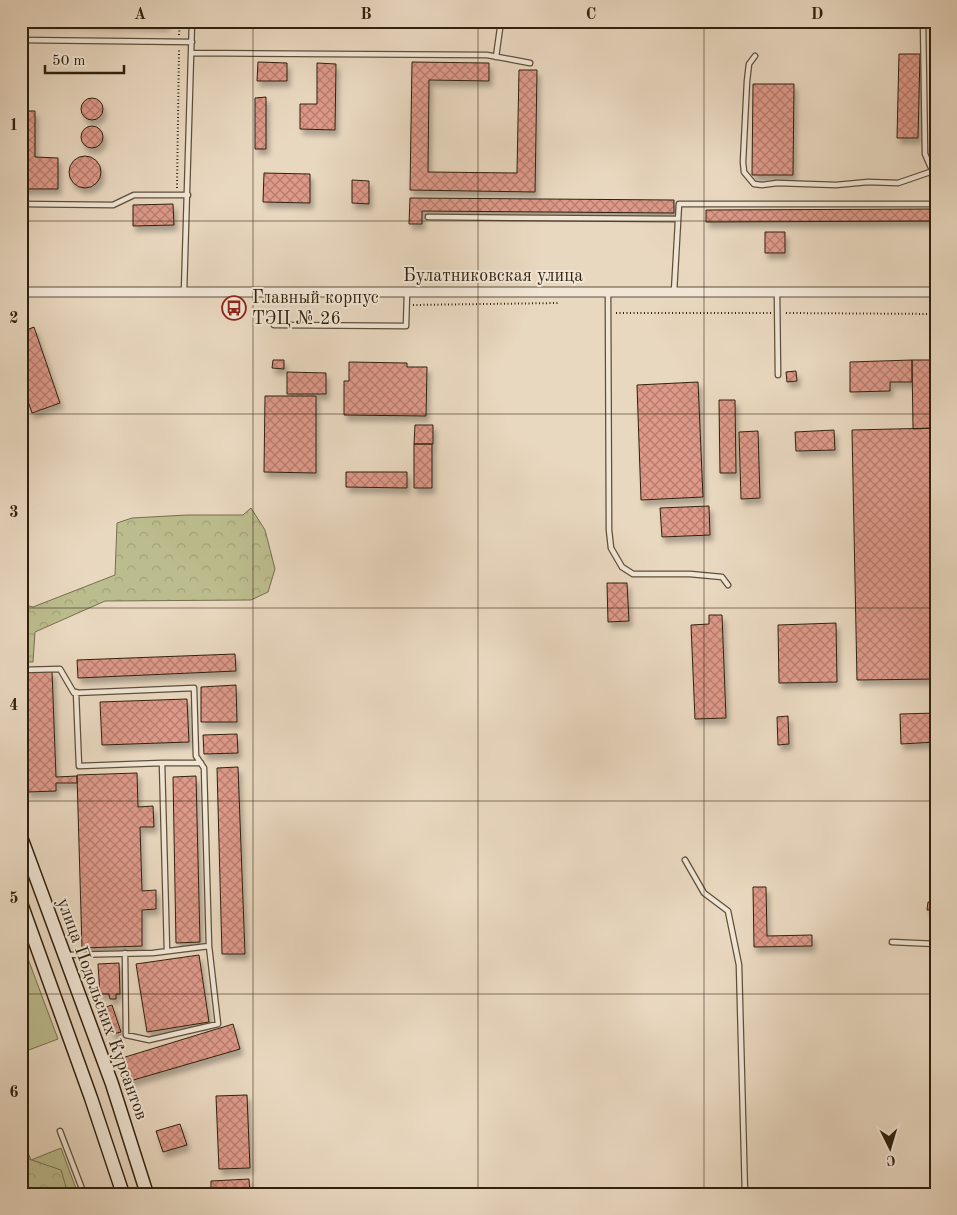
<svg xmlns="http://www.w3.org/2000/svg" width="957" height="1215" font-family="'Old Standard TT',serif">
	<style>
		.green { fill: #bcbd8e; stroke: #766f4e }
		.forest { fill: url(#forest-crowns); stroke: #766f4e }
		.building { fill: url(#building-cross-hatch); stroke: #30210e; filter: url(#shadow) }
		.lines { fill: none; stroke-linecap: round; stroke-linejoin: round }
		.service-casing { stroke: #5e4f3a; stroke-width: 7 }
		.minor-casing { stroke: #5e4f3a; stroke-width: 11 }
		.secondary-casing { stroke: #30210e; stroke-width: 15 }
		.path { stroke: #30210e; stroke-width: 2; stroke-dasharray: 1 2.5; stroke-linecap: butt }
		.service { stroke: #f1e6d6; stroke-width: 4.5 }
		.minor { stroke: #f1e6d6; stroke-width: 9 }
		.secondary { stroke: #f1e6d6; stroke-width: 12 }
		.grid { fill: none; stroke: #30210e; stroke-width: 1; stroke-opacity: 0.55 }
		.labels { text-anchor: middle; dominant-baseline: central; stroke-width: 4; stroke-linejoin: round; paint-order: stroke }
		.street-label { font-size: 18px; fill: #30210e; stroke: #f1e6d6 }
		.poi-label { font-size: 18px; fill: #30210e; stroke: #f1e6d6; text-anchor: start }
		.neatline { fill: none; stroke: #30210e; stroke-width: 2 }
		.grid-label { font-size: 16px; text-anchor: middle; font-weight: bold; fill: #30210e }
	</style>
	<defs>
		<pattern id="forest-crowns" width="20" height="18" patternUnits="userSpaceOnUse" patternTransform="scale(1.25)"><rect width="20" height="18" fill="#bcbd8e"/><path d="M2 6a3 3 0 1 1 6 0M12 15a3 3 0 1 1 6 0" fill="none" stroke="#a2a279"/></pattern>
		<pattern id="building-cross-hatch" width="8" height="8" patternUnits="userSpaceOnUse" patternTransform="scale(1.25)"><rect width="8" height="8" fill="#de9989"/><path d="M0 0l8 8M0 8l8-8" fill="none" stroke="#b47c6e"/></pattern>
		<filter id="shadow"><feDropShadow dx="3" dy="5.5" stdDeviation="2.5" flood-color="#0004"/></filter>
	</defs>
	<rect width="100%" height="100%" fill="#e9d8c0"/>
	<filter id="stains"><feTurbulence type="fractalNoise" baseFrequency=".004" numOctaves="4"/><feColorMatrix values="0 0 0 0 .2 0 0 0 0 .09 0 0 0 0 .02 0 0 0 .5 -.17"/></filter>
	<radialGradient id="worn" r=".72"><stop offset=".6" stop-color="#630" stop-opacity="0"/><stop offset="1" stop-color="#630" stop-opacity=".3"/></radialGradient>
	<path class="green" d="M21 940 58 1039 21 1053Z
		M21 1136 31 1160 61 1148 78 1194H21Z"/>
	<path class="forest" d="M251 508 265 530 275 569 268 592 251 600 105 601 35 632 33 662H21V604L33 607 115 575 117 523 132 518 187 515H243Z
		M21 1155 23 1157 61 1170 68 1194H21Z"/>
	<path class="building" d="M21 21H166V25Z
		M899 54H920L918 138H897Z
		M258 62 287 63V81H257Z
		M412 62 489 63V81L429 80 428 172 517 173 519 70H537L535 192 410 190Z
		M317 63 336 64 335 130 300 129V104H317Z
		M753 84H794L793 175H752Z
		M266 97V149H255V98Z
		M81 109a11 11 0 1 1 22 0a11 11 0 1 1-22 0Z
		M21 111H35V157L58 158V189H21Z
		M81 137a11 11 0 1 1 22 0a11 11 0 1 1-22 0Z
		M69 172a16 16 0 1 1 32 0a16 16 0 1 1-32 0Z
		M264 173 310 174V203L263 202Z
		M352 180 369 181V204L352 203Z
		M410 198 674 200V213L422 211V224H409Z
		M173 204 174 225 133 226V205Z
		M936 209V221L706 222V210Z
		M765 232H785V253H765Z
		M34 327 60 403 32 413 21 381V332Z
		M273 360H284V369L272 368Z
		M912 360V382H890V391L850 392V362Z
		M912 360H936V428L913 429Z
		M349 362 407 363V367H427L426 416 344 415V381H349Z
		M796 371 797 381 787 382 786 372Z
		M287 372 326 373V394H287Z
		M698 382 703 497 641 500 637 385Z
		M265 396H316V473L264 472Z
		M719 400H735L736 473H720Z
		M415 425H433V444H414Z
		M936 428V679L857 680 852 430Z
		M834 430 835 450 796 451 795 432Z
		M758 431 760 498 741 499 739 432Z
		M414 444H432V488H414Z
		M346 472H407V488L346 487Z
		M709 506 710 535 662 537 660 508Z
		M607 583H627L629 621 608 622Z
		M709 615H722L726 718 695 719 691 625 709 624Z
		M836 623 837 682 779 683 778 625Z
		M235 654 236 671 78 678 77 660Z
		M52 671 56 777 77 776V783H56V791L27 792 23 672Z
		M236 685 237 722H201V687Z
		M187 699 189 742 102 745 100 702Z
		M936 713V742L901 744 900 714Z
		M788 716 789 744 778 745 777 717Z
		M237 734 238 753 204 754 203 735Z
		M238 767 245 954H222L217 768Z
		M137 773 138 807 153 806 154 827H140L142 891 156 890V909L142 910V946L82 948 77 775Z
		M196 776 200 942 176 943 173 777Z
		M753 887H766L767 936 812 935V946L754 947Z
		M932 894 936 895V913H931V910H927L928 902 932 903Z
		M199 955 209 1022 147 1032 136 964Z
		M119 963 120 994H116V999H110L109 994H100L98 964Z
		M112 1005 121 1032 113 1034 103 1008Z
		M233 1024 240 1049 130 1081 122 1058Z
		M247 1095 250 1168 219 1169 216 1096Z
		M180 1124 187 1145 163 1152 156 1131Z
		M249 1179 250 1194H211V1181Z"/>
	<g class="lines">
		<g class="service-casing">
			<path id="service" d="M923 21 925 154 932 170
				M21 40 192 42
				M192 53 487 55 530 63
				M755 56 749 64 747 81 743 162 744 172 754 184 762 185 777 183 836 185 868 182 898 183 936 170
				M496 57 501 21
				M21 204 113 205 134 195H188
				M428 217 678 219
				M184 292 192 21
				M608 292 609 530 611 548 622 567 633 574H690L722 577 728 585
				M674 292 679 204H936
				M777 292 778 375
				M274 325 406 326 407 292
				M21 670 60 669 74 693 194 688 196 756 204 768 209 946 153 953 66 955
				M76 692 79 766 162 763 167 951
				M162 763H201
				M685 860 704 893 728 911 739 965 745 1194
				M892 942 936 944
				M125 953 126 1035 149 1040 218 1024 209 946
				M60 1131 84 1194"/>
		</g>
		<g class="minor-casing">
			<path id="minor" d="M21 292H936"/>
		</g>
		<g class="secondary-casing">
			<path id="secondary" d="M21 837 112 1084 147 1194
				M21 903 91 1098 123 1194"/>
		</g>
		<path class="path" d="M179 35 180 21
			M177 188 179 50
			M413 305 558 303
			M616 313H771
			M786 313 936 314"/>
		<use href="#service" class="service"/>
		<use href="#minor" class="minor"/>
		<use href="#secondary" class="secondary"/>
	</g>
	<path class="grid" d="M253 21V1194M478 21V1194M704 21V1194M21 221H936M21 414H936M21 608H936M21 801H936M21 994H936"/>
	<defs>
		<g id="bus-ring" transform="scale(1.25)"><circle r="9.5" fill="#f1e6d6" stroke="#8f2418" stroke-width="1.5"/><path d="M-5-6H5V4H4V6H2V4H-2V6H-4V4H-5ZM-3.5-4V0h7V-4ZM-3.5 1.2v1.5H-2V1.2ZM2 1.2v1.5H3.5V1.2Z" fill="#8f2418"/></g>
	</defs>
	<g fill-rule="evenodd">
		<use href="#bus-ring" x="234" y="308"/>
	</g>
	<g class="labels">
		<g class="street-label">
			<text x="493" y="276">Булатниковская улица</text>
			<text transform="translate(102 1009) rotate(70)">улица Подольских Курсантов</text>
		</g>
		<g class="poi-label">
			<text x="252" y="298">Главный корпус<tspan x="252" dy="21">ТЭЦ № 26</tspan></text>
		</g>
	</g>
	<rect width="957" height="1215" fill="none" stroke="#e9d8c0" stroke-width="55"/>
	<g transform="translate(890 1148) rotate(175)" stroke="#f1e6d6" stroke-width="4" paint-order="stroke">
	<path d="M0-4L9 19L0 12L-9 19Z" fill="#30210e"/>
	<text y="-8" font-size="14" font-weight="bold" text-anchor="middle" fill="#30210e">С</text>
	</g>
	<path d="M45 65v8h79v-8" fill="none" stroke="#30210e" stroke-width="2.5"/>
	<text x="52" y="65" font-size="15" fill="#30210e" stroke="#f1e6d6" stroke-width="4" paint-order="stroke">50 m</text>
	<rect x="28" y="28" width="902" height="1160" class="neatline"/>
	<g class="grid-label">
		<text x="140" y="19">A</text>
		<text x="366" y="19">B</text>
		<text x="591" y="19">C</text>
		<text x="817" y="19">D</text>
		<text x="14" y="130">1</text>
		<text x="14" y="323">2</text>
		<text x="14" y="517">3</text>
		<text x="14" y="710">4</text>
		<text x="14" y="903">5</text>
		<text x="14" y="1097">6</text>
	</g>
	<rect width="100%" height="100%" filter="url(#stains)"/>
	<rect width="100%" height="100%" fill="url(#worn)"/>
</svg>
